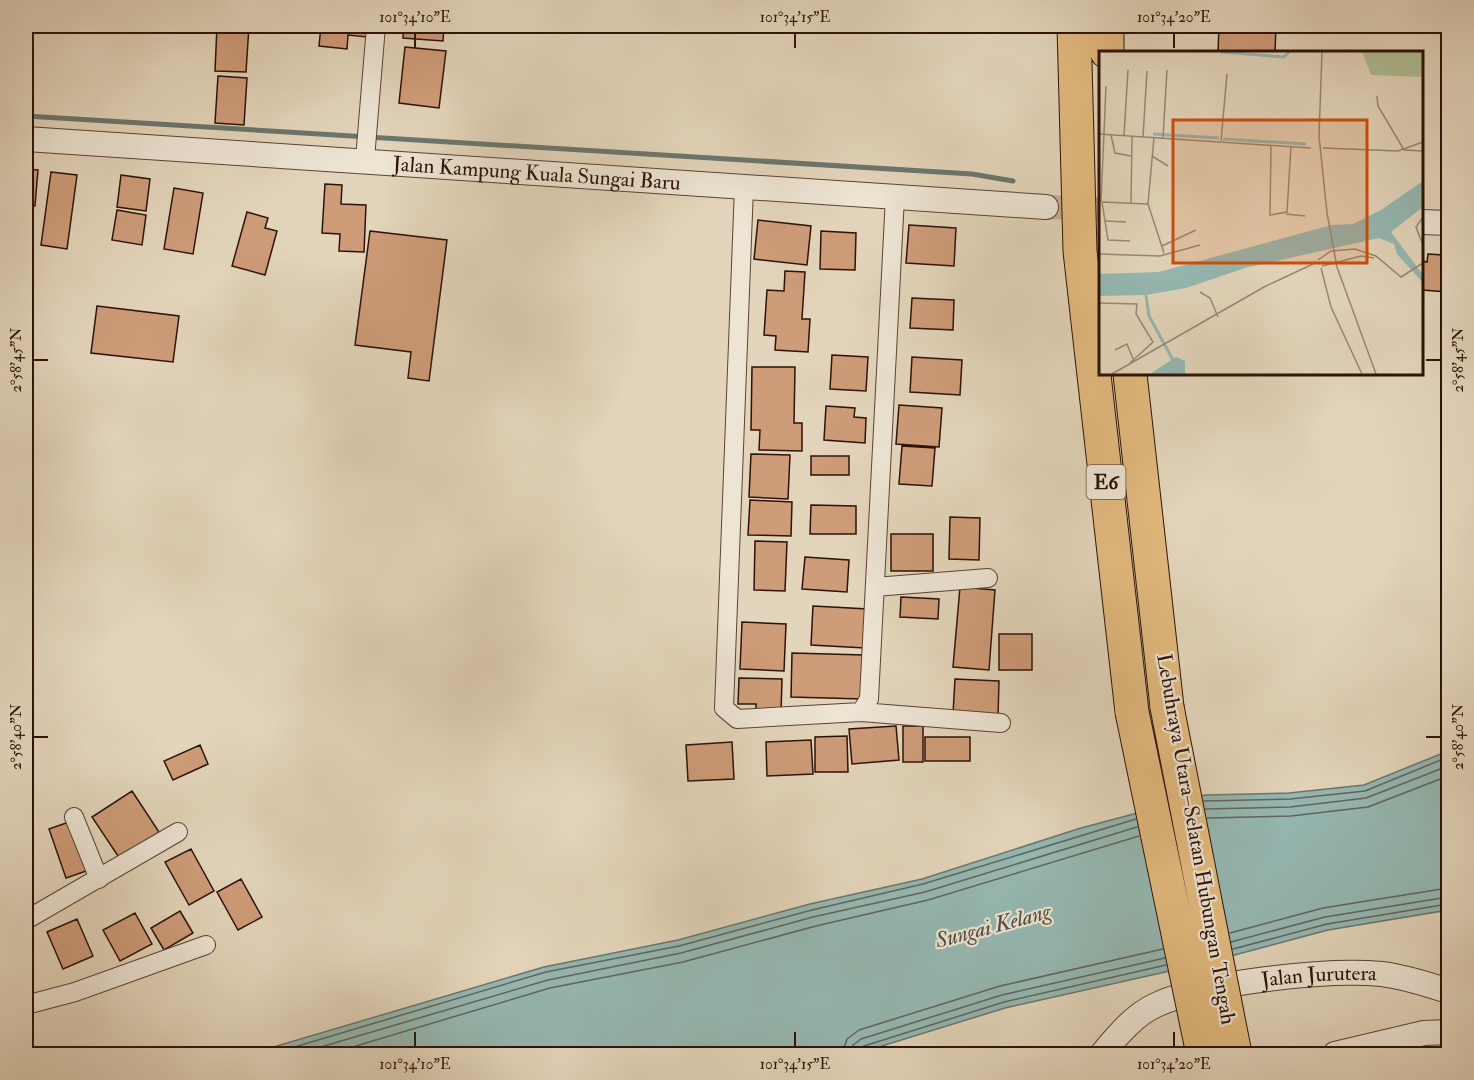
<svg xmlns="http://www.w3.org/2000/svg" width="1474" height="1080" font-family="'IM FELL Double Pica',serif">
	<style>
		.water { fill: #95b8b2; stroke: #6b766e; stroke-width: 1.5 }
		.lines { fill: none; stroke-linecap: round; stroke-linejoin: round }
		.shore { stroke: #61655c; stroke-width: 1.5 }
		.stream { stroke: #6b766e; stroke-width: 5 }
		.building { fill: #ce9c79; stroke: #2d1207; stroke-width: 1.5 }
		.tertiary-tunnel { stroke: #bfae97; stroke-width: 24; stroke-dasharray: 24 12; stroke-linecap: butt }
		.minor-casing { stroke: #5a4334; stroke-width: 20 }
		.tertiary-casing { stroke: #5a4334; stroke-width: 26 }
		.motorway-casing { stroke: #2d1207; stroke-width: 35 }
		.minor { stroke: #ede4d3; stroke-width: 18 }
		.tertiary { stroke: #ede4d3; stroke-width: 24 }
		.motorway { stroke: #e2ba7e; stroke-width: 33 }
		.motorway-bridge-casing { stroke: #2d1207; stroke-width: 35; stroke-linecap: butt }
		.motorway-bridge { stroke: #e2ba7e; stroke-width: 33 }
		.ticks { fill: none; stroke: #2d1207; stroke-width: 2 }
		.labels { text-anchor: middle; dominant-baseline: central; stroke-width: 4.5; stroke-linejoin: round; paint-order: stroke }
		.shield { fill: #ede4d3; stroke: #675144; stroke-width: 1.5 }
		.shield-label { font-size: 20px; font-weight: bold; fill: #2d1207 }
		.street-label { font-size: 21px; fill: #2d1207; stroke: #ede4d3 }
		.water-label { font-size: 22px; font-style: italic; fill: #514c43; stroke: #ede4d3 }
		.inset-river { fill: none; stroke: #95b8b2; stroke-width: 3 }
		.inset-road { fill: none; stroke: #9a8773; stroke-width: 1.5 }
		.view { fill: #cc4e0b; fill-opacity: 0.15; stroke: #cc4e0b; stroke-width: 3 }
		.inset-edge { fill: none; stroke: #2d1207; stroke-width: 3 }
		.neatline { fill: none; stroke: #2d1207; stroke-width: 2 }
		.ticks-label { font-size: 15px; text-anchor: middle; fill: #2d1207 }
	</style>
	<rect width="100%" height="100%" fill="#e3d5bb"/>
	<filter id="stains"><feTurbulence type="fractalNoise" baseFrequency=".00333" numOctaves="4"/><feColorMatrix values="0 0 0 0 .2 0 0 0 0 .09 0 0 0 0 .02 0 0 0 .5 -.17"/></filter>
	<radialGradient id="worn" r=".72"><stop offset=".6" stop-color="#630" stop-opacity="0"/><stop offset="1" stop-color="#630" stop-opacity=".3"/></radialGradient>
	<path class="water" d="M1448 751V910L1328 930 1201 964 1005 1008 856 1054H250L544 967 678 940 810 904 922 879 1081 828 1205 795 1289 793 1364 785Z"/>
	<g class="lines">
		<path class="shore" d="M1204 801 1290 799 1365 791 1448 757
			M1205 809 1290 807 1366 798 1448 766
			M1207 818 1291 816 1368 807 1448 776
			M1230 933 1323 908 1448 888
			M1231 942 1325 917 1448 897
			M1233 949 1327 924 1448 904
			M271 1054 546 972 679 946 812 910 923 884 1136 819
			M297 1054 548 980 681 953 813 917 925 892 1137 827
			M329 1054 550 988 683 962 816 926 928 900 1139 836
			M842 1054 847 1039 859 1030 1000 986 1163 949
			M851 1054 853 1045 861 1039 1002 995 1165 958
			M859 1054 864 1046 1004 1002 1166 965"/>
		<path class="stream" d="M26 116 972 174 1013 181"/>
	</g>
	<path class="building" d="M217 26H249L246 72 215 71Z
		M321 26H368L367 37 348 35 347 49 319 46Z
		M404 26H444L443 41 403 38Z
		M1219 26H1276L1275 52H1218Z
		M405 47 446 51 439 108 399 103Z
		M218 76 247 78 244 125 215 123Z
		M26 169 38 170 35 206 26 205Z
		M51 172 77 175 67 249 41 245Z
		M121 175 150 179 146 211 117 207Z
		M325 184 342 185 341 204 366 205 364 252 339 251 340 234 322 233Z
		M174 188 203 193 193 254 164 249Z
		M117 210 146 215 142 245 112 240Z
		M247 212 268 218 265 228 277 231 265 275 232 266Z
		M758 220 811 226 807 265 754 259Z
		M909 225 956 228 954 266 906 263Z
		M370 231 447 240 429 381 408 378 411 352 355 345Z
		M821 231 856 233 855 270 820 269Z
		M1428 254 1443 255 1442 263 1448 264V292L1422 290V261L1427 262Z
		M785 271 805 272 802 319H810L808 352 775 350 776 336 764 335 767 290 784 291Z
		M912 298 954 300 953 330 910 328Z
		M97 306 179 316 173 362 91 353Z
		M832 355 868 357 866 391 830 389Z
		M912 357 962 360 960 395 910 392Z
		M752 367H795L794 423H802V451L759 450 760 430H751Z
		M899 405 942 408 939 447 896 444Z
		M826 406 855 408 854 417 866 418 865 443 824 440Z
		M902 446 935 448 932 486 899 484Z
		M751 454 790 455 788 499 749 497Z
		M811 456H849V475H811Z
		M750 500 792 502 791 536 748 535Z
		M811 505 856 506V534H810Z
		M950 517 980 518 979 560 949 559Z
		M891 534H933V571H891Z
		M755 541 787 542 785 591 754 590Z
		M805 557 849 560 847 592 802 589Z
		M960 587 995 590 989 670 953 667Z
		M901 597 939 599 938 619 900 617Z
		M813 606 868 609 865 648 811 645Z
		M742 622 786 624 784 671 740 669Z
		M999 634H1032V670H999Z
		M792 653 864 655 862 699 791 697Z
		M739 678 782 679 781 713 756 712V704H738Z
		M955 679 999 681 998 717 953 714Z
		M896 726 899 760 852 764 849 729Z
		M903 726H923V762H903Z
		M847 736 848 772H815V737Z
		M925 737H970V761H925Z
		M811 740 813 774 767 776 766 742Z
		M732 742 734 779 688 781 686 745Z
		M200 745 208 764 173 780 164 761Z
		M132 791 159 832 120 859 92 817Z
		M72 821 89 870 66 878 49 829Z
		M191 849 214 891 189 905 165 862Z
		M241 879 262 917 238 930 217 892Z
		M180 911 193 933 164 950 151 928Z
		M135 913 152 944 120 961 103 930Z
		M77 919 93 956 63 969 47 932Z"/>
	<g class="lines">
		<path class="tertiary-tunnel" d="M1046 207 1100 209"/>
		<g class="minor-casing">
			<path id="minor" d="M365 159 376 26
				M744 187 724 708 737 719 861 712 869 699 895 197
				M875 587 988 578
				M861 712 1001 723
				M74 817 99 879
				M26 920 178 832
				M26 1005 75 992 206 945"/>
		</g>
		<g class="tertiary-casing">
			<g id="tertiary">
				<path id="s1" d="M26 139 1046 207"/>
				<path d="M1422 222 1448 223"/>
				<path id="s2" d="M1102 1054C1117 1036 1134 1015 1156 1005 1206 982 1327 969 1382 974 1404 977 1427 984 1448 991"/>
				<path d="M1335 1054 1424 1033 1448 1032"/>
			</g>
		</g>
		<g class="motorway-casing">
			<path id="motorway" d="M1074 26 1080 251 1132 712
				M1107 26V52
				M1130 374 1167 707"/>
		</g>
		<use href="#minor" class="minor"/>
		<use href="#tertiary" class="tertiary"/>
		<use href="#motorway" class="motorway"/>
		<g class="motorway-bridge-casing">
			<path id="motorway-bridge" d="M1167 707 1235 1054
				M1132 712 1203 1054"/>
		</g>
		<use href="#motorway-bridge" class="motorway-bridge"/>
	</g>
	<path class="ticks" d="M415 33V48M795 33V48M1174 33V48M33 360H48M1426 360H1441M33 737H48M1426 737H1441M415 1032V1047M795 1032V1047M1174 1032V1047"/>
	<g class="labels">
		<rect class="shield" x="1086.5" y="465" width="39" height="34" rx="4.5"/>
		<g class="shield-label">
			<text x="1106" y="482">E6</text>
		</g>
		<g class="street-label">
			<text stroke="none"><textPath href="#s1" startOffset="512">Jalan Kampung Kuala Sungai Baru</textPath></text>
			<text transform="translate(1196 839) rotate(80)">Lebuhraya Utara–Selatan Hubungan Tengah</text>
			<text stroke="none"><textPath href="#s2" startOffset="240">Jalan Jurutera</textPath></text>
		</g>
		<g class="water-label">
			<text transform="translate(993 926) rotate(-15)">Sungai Kelang</text>
		</g>
	</g>
	<g transform="translate(1099 51)">
		<rect width="324" height="324" fill="#e3d5bb"/>
		<path d="M263 1H324V26L272 24Z" fill="#afbe93"/>
		<path d="M324 130V156L292 181 324 224V232L298 203 295 193 280 187 146 217 87 237 47 244 0 245V223L60 221 233 174 254 173 282 159ZM77 306 86 310V323H51Z" fill="#95b8b2"/>
		<path class="inset-river" d="M122 1 185 6 190 1M54 83 120 87M124 88 207 93M47 244 50 265 74 309"/>
		<path class="inset-road" d="M223 1 220 85 228 162 238 216 277 323M278 45 279 55 305 99 324 100M0 83 212 97M12 84 16 102 32 105M25 84 29 19M44 86 48 20M55 86 49 153 65 202M64 87 68 19M122 90 128 23M172 94 171 164 188 161 192 95M224 97 299 100 324 91M53 105 69 115M2 151 7 35M3 151 9 189 31 190M3 151 49 153M32 152 33 85M187 163 206 165M324 166 317 176 324 194M7 170 27 171M63 195 97 179M0 203 61 205 101 194M219 209 232 200 256 198 277 205 302 226 324 212M223 215 262 205 275 207M222 217 232 256 263 323M101 241 111 247 119 266M0 252 38 253 37 263 54 291 31 312M16 299 28 293 34 308M13 323 165 236 214 213"/>
		<path class="view" d="M74 69H268V212H74Z"/>
		<rect width="324" height="324" class="inset-edge"/>
	</g>
	<rect width="1474" height="1080" fill="none" stroke="#e3d5bb" stroke-width="66"/>
	<rect x="33" y="33" width="1408" height="1014" class="neatline"/>
	<g class="ticks-label">
		<text x="415" y="22">101°34'10"E</text>
		<text x="795" y="22">101°34'15"E</text>
		<text x="1174" y="22">101°34'20"E</text>
		<text transform="translate(16 360) rotate(-90)" y="5">2°58'45"N</text>
		<text transform="translate(1458 360) rotate(-90)" y="5">2°58'45"N</text>
		<text transform="translate(16 737) rotate(-90)" y="5">2°58'40"N</text>
		<text transform="translate(1458 737) rotate(-90)" y="5">2°58'40"N</text>
		<text x="415" y="1069">101°34'10"E</text>
		<text x="795" y="1069">101°34'15"E</text>
		<text x="1174" y="1069">101°34'20"E</text>
	</g>
	<rect width="100%" height="100%" filter="url(#stains)"/>
	<rect width="100%" height="100%" fill="url(#worn)"/>
</svg>
